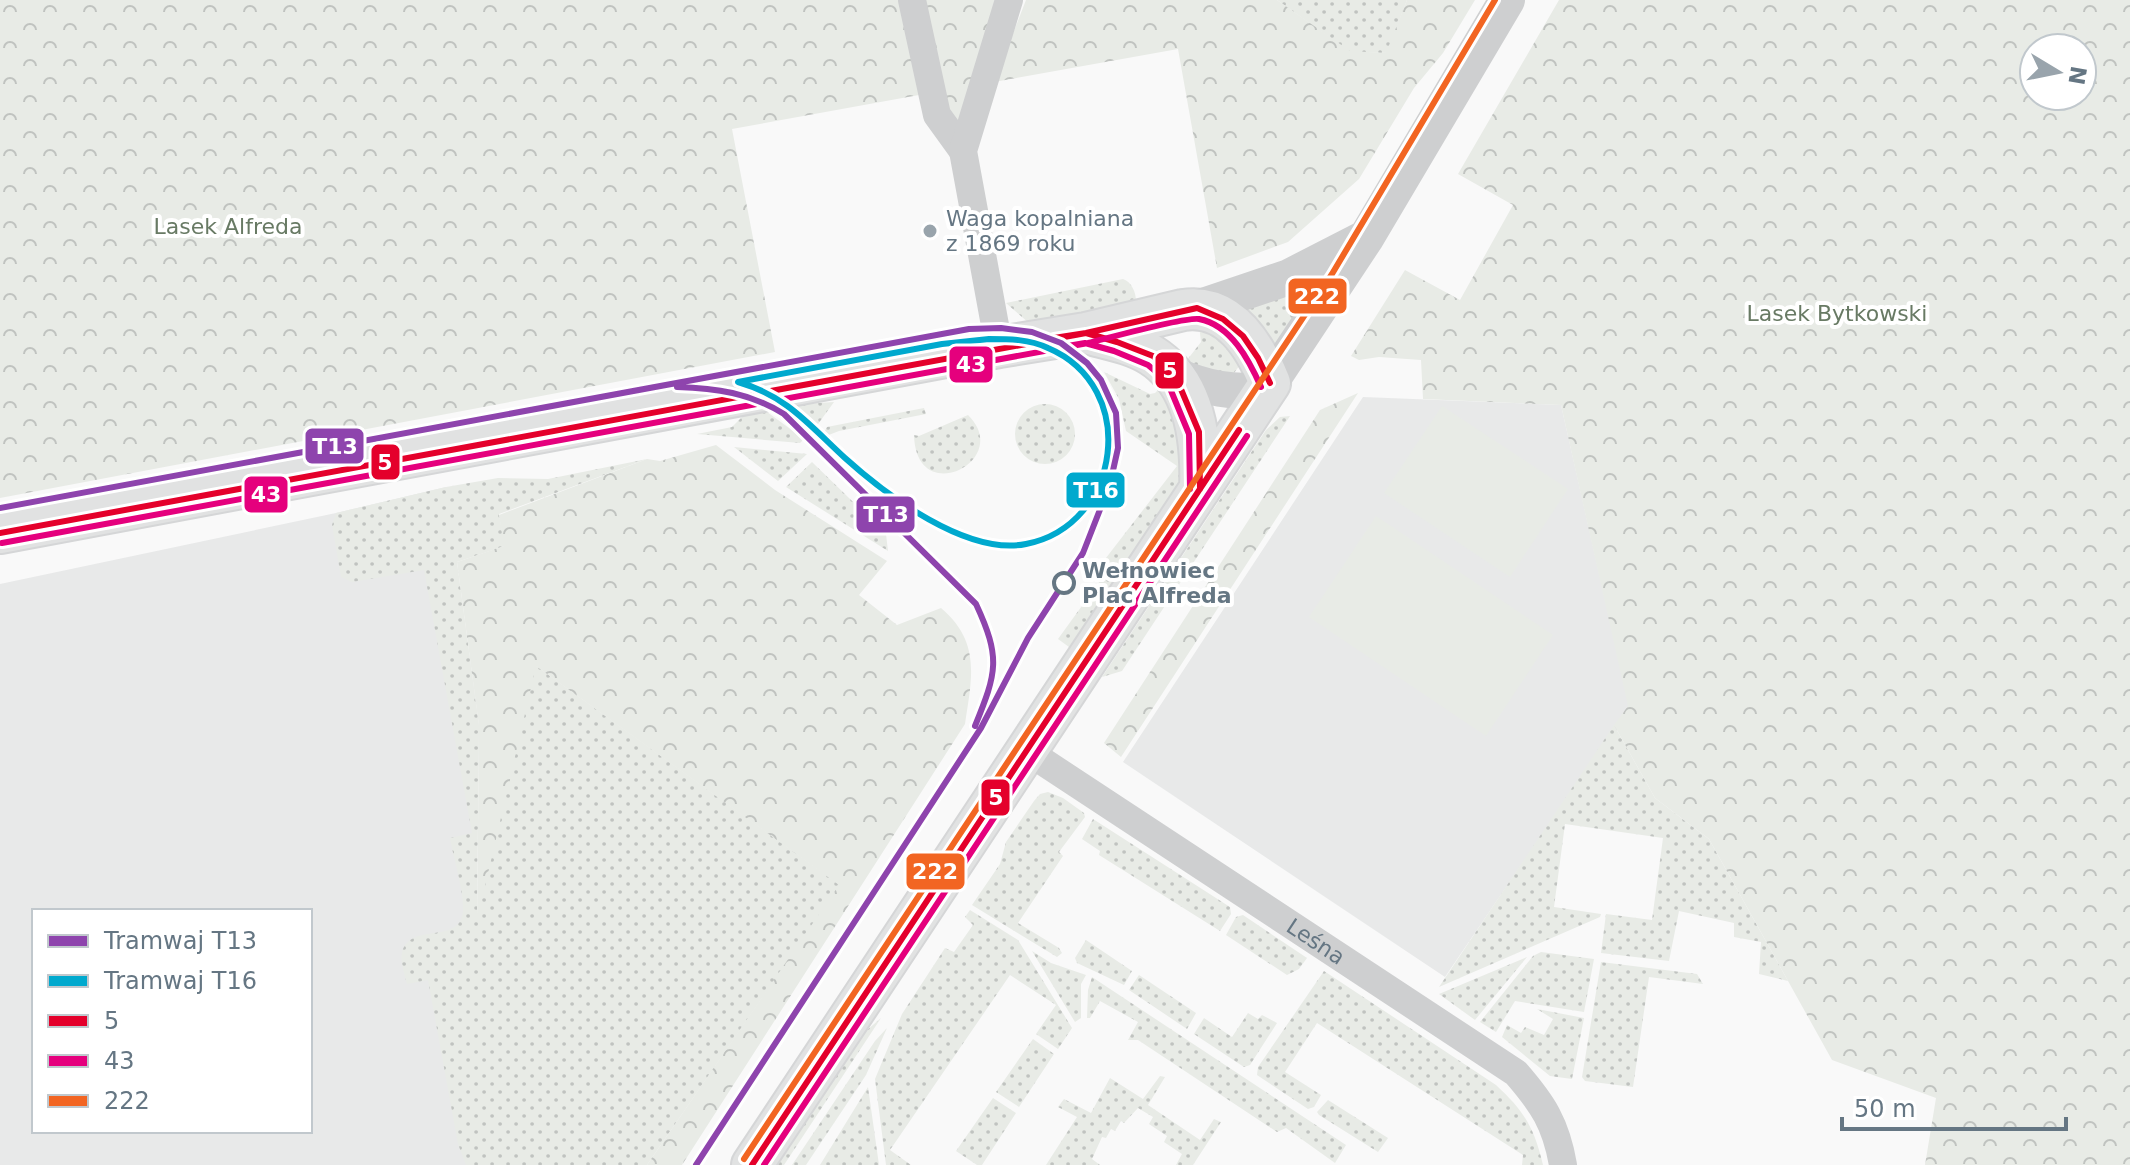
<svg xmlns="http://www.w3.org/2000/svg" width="2130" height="1165" viewBox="0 0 2130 1165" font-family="'DejaVu Sans',sans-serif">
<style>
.built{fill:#e8e9e9;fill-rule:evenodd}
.grass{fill:url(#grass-dots)}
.forest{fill:url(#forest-crowns);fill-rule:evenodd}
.pitch{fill:#e8ebe6}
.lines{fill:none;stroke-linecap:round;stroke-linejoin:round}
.secondary-casing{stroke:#d5d6d7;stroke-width:44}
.minor{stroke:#cecfd0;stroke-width:28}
.tertiary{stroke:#cecfd0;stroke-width:36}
.secondary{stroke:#e1e2e2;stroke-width:40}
.bus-1-casing{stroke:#fff;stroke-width:12}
.bus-2-casing{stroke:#fff;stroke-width:12}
.bus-3-casing{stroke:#fff;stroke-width:12}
.bus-1{stroke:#e4002b;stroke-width:6}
.bus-2{stroke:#e5007d;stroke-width:6}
.bus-3{stroke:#f26522;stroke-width:6}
.tram-1-casing{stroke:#fff;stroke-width:12}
.tram-2-casing{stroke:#fff;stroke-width:12}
.tram-1{stroke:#8e44ad;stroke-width:6}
.tram-2{stroke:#00a9ce;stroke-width:6}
.poi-dot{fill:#99a4ac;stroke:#fff;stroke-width:3}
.stop-dot{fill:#fff;stroke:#657683;stroke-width:4}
.labels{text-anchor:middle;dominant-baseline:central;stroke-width:8;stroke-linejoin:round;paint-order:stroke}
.poi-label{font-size:22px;fill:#657683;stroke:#fff;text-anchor:start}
.park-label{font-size:22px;fill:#687a64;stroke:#fff}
.stop-label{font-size:22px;font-weight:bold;fill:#657683;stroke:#fff;text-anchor:start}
.street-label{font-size:22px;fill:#657683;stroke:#fff}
.line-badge{stroke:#fff;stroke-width:3}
.badge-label{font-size:22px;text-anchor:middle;font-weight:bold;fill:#fff}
</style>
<defs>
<pattern id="grass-dots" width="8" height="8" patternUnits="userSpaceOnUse" patternTransform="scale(2)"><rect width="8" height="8" fill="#e8ebe6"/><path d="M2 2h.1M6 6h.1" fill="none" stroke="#c0c3c0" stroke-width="1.8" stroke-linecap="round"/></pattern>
<pattern id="forest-crowns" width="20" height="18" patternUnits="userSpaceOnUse" patternTransform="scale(2)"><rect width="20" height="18" fill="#e8ebe6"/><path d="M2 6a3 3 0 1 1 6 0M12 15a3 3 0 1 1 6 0" fill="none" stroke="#c0c3c0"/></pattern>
</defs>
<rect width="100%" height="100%" fill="#f9f9f9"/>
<path class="built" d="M1363,397L1561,405L1629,706L1445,977L1123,762Z
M446,487L479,726L472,1165H0V584L336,513ZM34,911H310V1131H34Z"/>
<path class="grass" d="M1277,0H1407L1387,53L1350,52Z
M1123,279C1132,282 1136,293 1136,301L1131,305L1030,324L1006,303Z
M1320,280L1272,352L1239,309Z
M1199,325L1222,334L1240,365L1231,377L1195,367L1187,360L1201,342Z
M1104,372L1150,394L1155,393L1161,387L1176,408L1185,450L1177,491L1069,647L1058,639L1105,574L1099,567L1177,466L1126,431L1119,399Z
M834,402L813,431L786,405Z
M1015 434a30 30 0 1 1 60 0a30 30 0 1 1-60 0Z
M924,408L926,414L839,431L821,438L827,427Z
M763,409L804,439L800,443L697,434L732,427L748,411Z
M968,415C1014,460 916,510 914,435L919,436Z
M1290,416L1122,671L1102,677L1266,430L1280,417Z
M734,447L807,454L778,481Z
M647,459L499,514L505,546L457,562L479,726L477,915L535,665L840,885L647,1165H466L458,1144L428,980L407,984C405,975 400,962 402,953C409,923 453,943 462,917C467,900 453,857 450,838L472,833L424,570L352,582L341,577L332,525L336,513L446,487L498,478L548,479Z
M812,462L886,534L888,551L786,487Z
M1614,725L1655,798L1709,839L1788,981L1759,974L1761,942L1734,937V923L1679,911L1669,961L1601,953L1606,914L1652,920L1663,838L1565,824L1554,907L1601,914L1600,917L1439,987Z
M1048,792L1063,798L1084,813L1085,817L1059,852L1063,856L1018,923L1059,948L1062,953L1057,957L972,905L1000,864L1006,842L1034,801L1040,794Z
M1093,819L1230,907L1231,914L1220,931L1099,855L1100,851L1082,839Z
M970,910L1018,940L1072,1028L1058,1049L1036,1034L1056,1005L1010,975L890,1150L911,1165H886L875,1079L902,1014L945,948L954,952L973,925L965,917Z
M1243,915L1307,958L1299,969L1287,975L1226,935L1236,917Z
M1086,940L1132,971L1124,985L1077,963L1075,958Z
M1032,951L1051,963L1086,975L1081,984V1018L1075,1022Z
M1541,952L1594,959L1584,1012L1515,1001L1496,1032L1480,1022L1533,956Z
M1527,957L1475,1020L1439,994Z
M1601,962L1697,974L1703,984L1649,977L1633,1087L1585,1081L1582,1077Z
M1324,971L1496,1085C1524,1111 1534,1127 1543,1165H1522L1523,1155L1317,1023L1285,1072L1321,1095L1314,1107L1308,1109L1257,1075L1258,1067Z
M1139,975L1196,1013L1187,1029L1129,990Z
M1092,977L1346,1145L1335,1163L1286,1128L1277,1132L1138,1040H1128L1138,1022L1100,1001L1090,1018H1087L1088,990Z
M1537,1009L1584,1018L1572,1079L1550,1076L1502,1037L1507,1025L1521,1033L1525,1027L1544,1035L1553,1019Z
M1248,1013L1258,1019L1262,1015L1277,1023L1250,1065L1244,1067L1194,1034L1204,1018L1232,1037Z
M881,1018L784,1165H774L859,1037Z
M887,1028L866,1075L806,1165H792L875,1041Z
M1033,1039L1054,1054L1019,1107L996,1092Z
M1160,1076L1165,1077L1148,1105L1200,1140L1214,1119L1221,1122L1193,1165H1176L1182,1154L1164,1142L1167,1136L1149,1124L1153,1117L1138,1108L1124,1123L1121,1121L1115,1131L1111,1129L1106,1138L1102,1137L1092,1159L1100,1165H1046L1077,1117L1058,1107L1064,1099L1091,1113L1110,1078L1143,1099Z
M868,1087L879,1165H820Z
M993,1098L1016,1113L982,1165H977L956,1151Z
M1328,1100L1388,1138L1378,1152L1319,1115L1317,1112Z"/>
<path class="forest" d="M0,0H900L919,95L732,129L775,352L0,498Z
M921,0H1010L960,128L943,102Z
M1026,0H1277L1350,51L1386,53L1407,0H1475L1443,53L1414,88L1359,179L1288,242L1217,268L1178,49L994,82Z
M1559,0H2130V1165H1925L1936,1098L1832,1060L1709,839L1655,798L1614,725L1628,706L1561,405L1423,399L1421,360L1379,357L1359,360L1351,356L1405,270L1460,300L1513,205L1458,174ZM2034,48H2082V96H2034Z
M1358,393L1121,757L1104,743L1320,410Z
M716,445L775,490L887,561L859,595L897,625L941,608C981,642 972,677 965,724L682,1165H647L839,885L536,666L477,921L479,726L457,562L504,546L499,515L647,459L660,461Z"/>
<path class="pitch" d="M1442,406L1568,489L1510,577L1384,493Z
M1376,516L1553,635L1486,736L1309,617Z"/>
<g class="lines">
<defs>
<path id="secondary" d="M1086,333C1107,339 1132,343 1151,355C1196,383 1202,441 1200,489
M0,533L999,347L1086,333L1183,310C1230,303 1255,346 1270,383L752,1165"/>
</defs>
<use href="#secondary" class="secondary-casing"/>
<g class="minor">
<path d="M912,0L937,115L963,151"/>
<path d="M999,347L963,151L1009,0"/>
<path id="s1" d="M1027,751L1516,1073C1543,1104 1556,1124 1563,1165"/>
</g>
<path class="tertiary" d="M1197,308L1289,277L1365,238
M1175,375C1206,388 1233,394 1266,389
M1270,383L1366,238L1507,0"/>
<use href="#secondary" class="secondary"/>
<defs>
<path id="bus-1" d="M1054,338L1086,333L1117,342L1153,356L1175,375L1199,432L1200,489
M0,533L1086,333L1197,308L1223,319L1243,336L1258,358L1270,383
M752,1165L1239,430"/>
<path id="bus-2" d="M1056,348L1085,343L1114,351L1148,365L1167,381L1189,434L1190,489
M2,543L1088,343C1109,338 1183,317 1199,319C1231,325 1249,360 1261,387
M764,1165L1247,436"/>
<path id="bus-3" d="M744,1159L1332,274L1495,0"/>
</defs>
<use href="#bus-1" class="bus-1-casing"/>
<use href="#bus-2" class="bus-2-casing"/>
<use href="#bus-3" class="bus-3-casing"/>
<use href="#bus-1" class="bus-1"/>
<use href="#bus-2" class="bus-2"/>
<use href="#bus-3" class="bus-3"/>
<defs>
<path id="tram-1" d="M677,387C716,388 750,393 784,414L976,604C1001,658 997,672 975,726
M0,508L969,329L1001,328L1032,332L1061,343L1087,363L1101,380L1116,413L1118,448L1110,484L1083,553L1028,638L981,728L696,1165"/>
<path id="tram-2" d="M989,339C1009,339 1029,339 1048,348C1140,387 1122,525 1026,544C967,556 886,495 845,458C809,425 787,396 738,382L942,344Z"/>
</defs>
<use href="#tram-1" class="tram-1-casing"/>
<use href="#tram-2" class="tram-2-casing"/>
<use href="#tram-1" class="tram-1"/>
<use href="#tram-2" class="tram-2"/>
</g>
<circle class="poi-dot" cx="930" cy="231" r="8"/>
<circle class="stop-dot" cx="1064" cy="583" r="10"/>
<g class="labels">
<g class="poi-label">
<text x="946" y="218">Waga kopalniana<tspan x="946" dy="25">z 1869 roku</tspan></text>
</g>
<g class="park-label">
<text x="228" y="226">Lasek Alfreda</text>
<text x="1837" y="313">Lasek Bytkowski</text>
</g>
<g class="stop-label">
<text x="1082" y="570">Wełnowiec<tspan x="1082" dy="25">Plac Alfreda</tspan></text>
</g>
<g class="street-label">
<text stroke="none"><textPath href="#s1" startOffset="346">Leśna</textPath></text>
</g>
</g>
<g class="line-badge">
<rect x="1287" y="277" width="61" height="38" rx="8" fill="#f26522"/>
<rect x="948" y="345" width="46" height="39" rx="8" fill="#e5007d"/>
<rect x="1154" y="351" width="31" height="39" rx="8" fill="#e4002b"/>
<rect x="304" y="427" width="61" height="38" rx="8" fill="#8e44ad"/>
<rect x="370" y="443" width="31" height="38" rx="8" fill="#e4002b"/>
<rect x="1065" y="471" width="61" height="38" rx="8" fill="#00a9ce"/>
<rect x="243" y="475" width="46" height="39" rx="8" fill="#e5007d"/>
<rect x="855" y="495" width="61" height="39" rx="8" fill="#8e44ad"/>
<rect x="980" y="778" width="31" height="39" rx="8" fill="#e4002b"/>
<rect x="905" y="852" width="61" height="39" rx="8" fill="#f26522"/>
</g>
<g class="badge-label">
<text x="1317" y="304">222</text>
<text x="971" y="372">43</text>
<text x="1170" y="378">5</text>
<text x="335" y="454">T13</text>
<text x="385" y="470">5</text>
<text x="1096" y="498">T16</text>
<text x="266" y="502">43</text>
<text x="886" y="522">T13</text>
<text x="996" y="805">5</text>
<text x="935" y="879">222</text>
</g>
<rect x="32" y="909" width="280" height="224" fill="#ffffff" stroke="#c1c8cd" stroke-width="2"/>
<rect x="48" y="935" width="40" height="12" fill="#8e44ad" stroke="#c1c8cd" stroke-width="2"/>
<text x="104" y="949" font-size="24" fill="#657683">Tramwaj T13</text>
<rect x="48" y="975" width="40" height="12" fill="#00a9ce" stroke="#c1c8cd" stroke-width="2"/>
<text x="104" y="989" font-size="24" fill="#657683">Tramwaj T16</text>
<rect x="48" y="1015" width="40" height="12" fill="#e4002b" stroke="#c1c8cd" stroke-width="2"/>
<text x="104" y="1029" font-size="24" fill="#657683">5</text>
<rect x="48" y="1055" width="40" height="12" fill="#e5007d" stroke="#c1c8cd" stroke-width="2"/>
<text x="104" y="1069" font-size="24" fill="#657683">43</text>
<rect x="48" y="1095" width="40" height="12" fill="#f26522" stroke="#c1c8cd" stroke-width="2"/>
<text x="104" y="1109" font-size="24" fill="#657683">222</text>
<g transform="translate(2058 72) rotate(100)"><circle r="38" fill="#ffffff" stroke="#c1c8cd" stroke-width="2"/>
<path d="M0-6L14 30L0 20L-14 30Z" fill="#99a4ac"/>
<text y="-12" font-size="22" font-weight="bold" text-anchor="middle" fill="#657683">N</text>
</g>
<path d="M1842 1117v12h224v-12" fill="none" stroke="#657683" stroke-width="4"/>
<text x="1854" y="1117" font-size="24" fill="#657683" stroke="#ffffff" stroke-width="6" paint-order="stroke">50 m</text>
</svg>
